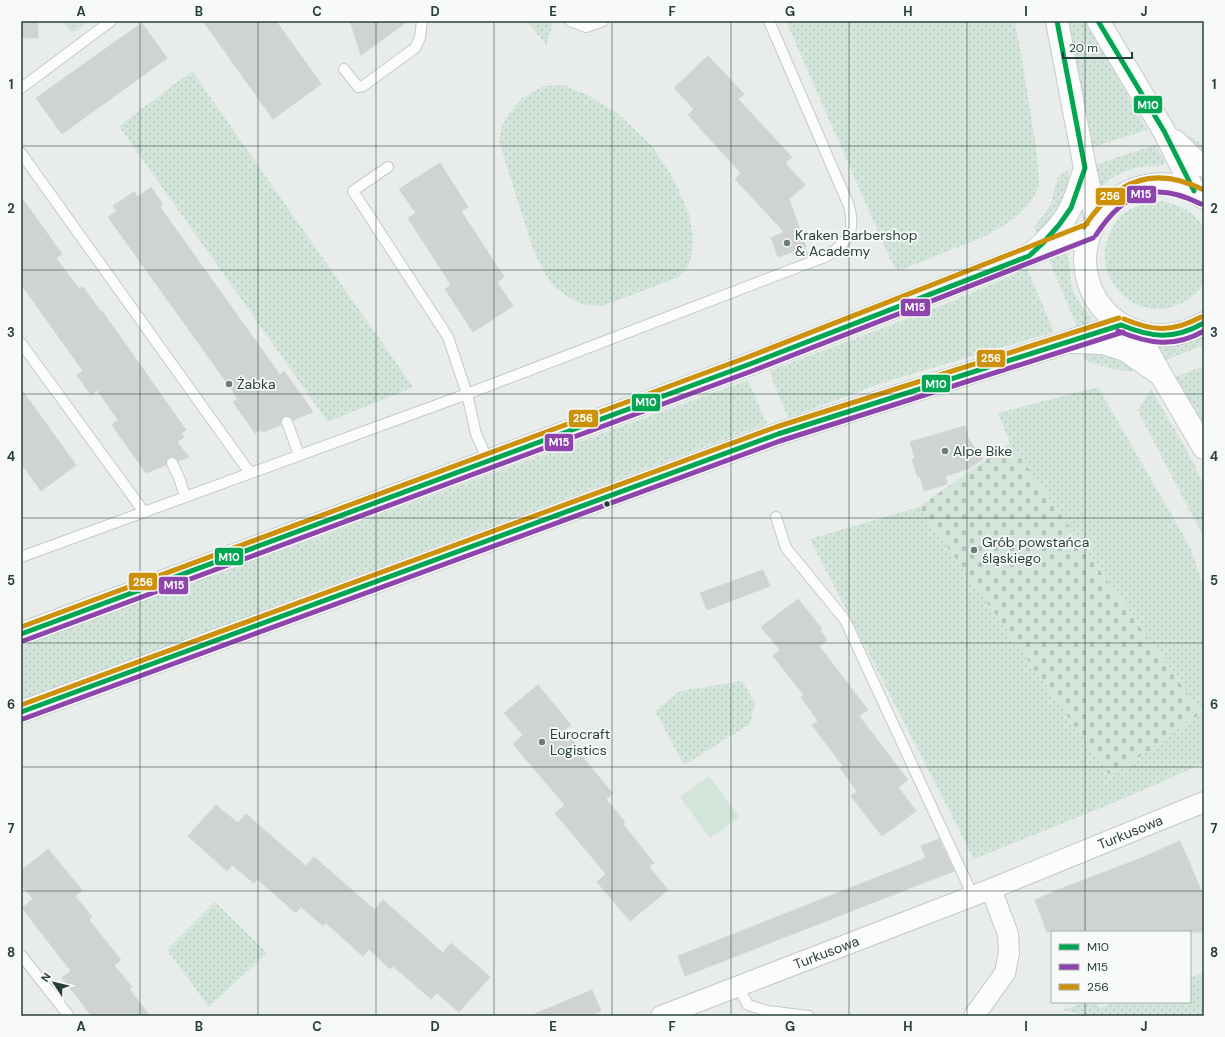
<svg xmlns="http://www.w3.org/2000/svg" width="1225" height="1037" viewBox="0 0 1225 1037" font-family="'DM Sans',sans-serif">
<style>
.green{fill:url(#green-dots)}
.cemetery{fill:url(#cemetery-stones)}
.pitch{fill:#d3e4da}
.building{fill:#cfd4d2;stroke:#d1d5d4}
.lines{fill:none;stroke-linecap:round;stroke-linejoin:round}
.service-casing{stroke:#c5cac8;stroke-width:12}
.minor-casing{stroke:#c5cac8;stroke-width:22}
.tertiary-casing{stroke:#c5cac8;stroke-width:24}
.secondary-casing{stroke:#c5cbc9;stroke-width:24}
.service{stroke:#fcfcfc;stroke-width:10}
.minor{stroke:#fcfcfc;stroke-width:20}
.tertiary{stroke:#fcfcfc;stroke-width:22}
.secondary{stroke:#fcfcfc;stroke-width:22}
.bus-1-casing{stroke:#f7faf9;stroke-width:8}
.bus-2-casing{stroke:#f7faf9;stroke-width:8}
.bus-3-casing{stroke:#f7faf9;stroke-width:8}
.bus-1{stroke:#00a651;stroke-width:5}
.bus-2{stroke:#8e44ad;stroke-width:5}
.bus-3{stroke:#cd910c;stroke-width:5}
.grid{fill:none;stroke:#273f3b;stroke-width:1;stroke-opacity:0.55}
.poi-dot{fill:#6b7c79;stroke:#f7faf9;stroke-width:1.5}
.bus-dot{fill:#273f3b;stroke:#f7faf9;stroke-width:1.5}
.labels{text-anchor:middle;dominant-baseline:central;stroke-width:3.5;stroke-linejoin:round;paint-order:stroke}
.poi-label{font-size:14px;fill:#273f3b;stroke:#f7faf9;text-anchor:start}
.street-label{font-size:14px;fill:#273f3b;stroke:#f7faf9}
.line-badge{stroke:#f7faf9;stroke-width:1.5}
.badge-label{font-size:11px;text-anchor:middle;font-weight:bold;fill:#fff}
.neatline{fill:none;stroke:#273f3b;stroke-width:1.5}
.grid-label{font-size:13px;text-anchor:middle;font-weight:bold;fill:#273f3b}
</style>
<defs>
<pattern id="green-dots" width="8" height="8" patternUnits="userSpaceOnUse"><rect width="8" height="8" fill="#d3e4da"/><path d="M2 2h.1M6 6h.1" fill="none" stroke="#b5c5bc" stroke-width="1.8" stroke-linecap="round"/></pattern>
<pattern id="cemetery-stones" width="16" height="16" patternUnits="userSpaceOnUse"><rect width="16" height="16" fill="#d3e4da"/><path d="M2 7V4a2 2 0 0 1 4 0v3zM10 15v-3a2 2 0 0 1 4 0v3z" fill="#b5c5bc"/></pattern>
</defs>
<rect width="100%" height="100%" fill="#e8edeb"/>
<path class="green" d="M62,21H88L73,33Z
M527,21H554L546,44Z
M786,21H1015L1021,54L1037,153L1039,186L1032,200L1017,217L986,236L898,271L891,261Z
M1065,21H1086L1147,130L1087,149Z
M192,71L413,387L328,422L119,126Z
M564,85L587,95L617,113L652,146L673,178L689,214L693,236L692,254L688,267L677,278L602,306L584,305L570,298L557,289L547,277L533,250L499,141L502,125L510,112L522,98L544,86Z
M1190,136L1204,146V157L1180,137Z
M1155,145L1165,161L1164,164C1159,167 1152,165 1146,166C1128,168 1113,176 1100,188L1091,166Z
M1069,170L1068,196L1057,217L1037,236L1034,227C1039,220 1045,214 1049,207C1056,194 1052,175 1069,170Z
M1163,201C1177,205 1189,209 1199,221C1201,223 1204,225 1204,228C1205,237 1204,247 1204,255C1204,263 1206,276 1204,283C1202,290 1193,296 1187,300C1157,320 1121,305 1108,273C1099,251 1110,220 1131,209C1141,203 1151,202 1163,201Z
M1063,250C1073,258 1068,274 1072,286C1075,298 1083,309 1092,318C1088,324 1084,326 1077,327L1048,257Z
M1027,269L1054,332L885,382L788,418L769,371L943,305Z
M1204,331V345L1166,360L1159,348L1161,344Z
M1094,352H1107L1140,370C1126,375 1101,365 1086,361L1084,355Z
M1204,366V428L1175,377Z
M748,380L767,424L21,700V646Z
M1098,387L1190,547L1204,588V763L1125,798L974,859L810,539L919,507L1111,777L1201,712L1010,443L998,413Z
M1151,389L1186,449L1204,484V538L1138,411Z
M742,681L755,703L750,724L684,765L655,711L680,691Z
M215,902L267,953L209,1007L167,950Z
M1204,972V1016H1089L1063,1010L1086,1002H1097L1100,1008L1115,1002H1190V978Z"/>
<path class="cemetery" d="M1010,443L1201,713L1111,777L919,507Z"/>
<path class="pitch" d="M709,776L739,817L710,838L680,797Z"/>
<path class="building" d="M27,21H38V38H21V25Z
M203,21H276L321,84L273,119Z
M350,21H408L361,55Z
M142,23L167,58L62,134L36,98Z
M708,56L744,94L738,99L792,157L785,163L805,185L789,199L806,247H805L808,256L800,249L778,257L771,238L784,232L735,179L741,173L688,115L694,109L674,88Z
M440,163L468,207L461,211L504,277L497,282L513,306L473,332L445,289L451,285L408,218L416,213L399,189Z
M151,187L163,205L160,207L280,375L284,371L313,412L293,420L288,416H284L281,420V425L263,432L262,430L255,433L233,402L238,399L232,390L108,217L117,211L113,206L134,192L138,197Z
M21,197L62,254L56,258L79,289L83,287L101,312L102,311L186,430L181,433L184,437L177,442L189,457L178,461L175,457H170L166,460V465L146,473L112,425L118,420L97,390L91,395L77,375L83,371L21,284Z
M21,389L76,465L41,491L21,463Z
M965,426L968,438L983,459L968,469L945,476L947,484L924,491L920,476L918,477L912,460L915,459L910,442Z
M763,570L770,586L707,610L700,593Z
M798,599L822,629L820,630L827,640L819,646L868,710L859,716L908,780L898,787L916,811L882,836L851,796L857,791L840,768L843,766L812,725L818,721L801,697L804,695L773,656L780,650L761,627Z
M538,685L571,725L564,730L583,752L580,754L613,794L606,799L625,822L623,824L654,863L649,867L668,890L630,921L597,882L606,874L555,813L565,805L513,744L523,735L504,713Z
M216,805L238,823L246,814L306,866L314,857L375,910L383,900L443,953L451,943L490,977L459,1012L437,993L431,999L393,966L390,969L369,949L363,956L326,923L323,926L301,907L296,913L257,879L254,883L232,865L227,871L188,836Z
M939,839L954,871L685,976L678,956L926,858L921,846Z
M1180,841L1204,897V932H1047L1035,900L1055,891L1139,859Z
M48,849L82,890L75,896L92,917L89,920L121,960L114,965L132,987L129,989L150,1016H92L62,978L71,971L22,908L33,899L21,884V871Z
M592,990L601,1011L587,1016H530Z"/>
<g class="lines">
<defs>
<path id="service" d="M570,21L586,27L603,21
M344,69L358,87L363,86L415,48L420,38L422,21
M21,88L111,21
M21,153L250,473
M21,343L144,512
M287,422L299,455
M488,461L476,434L467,394L827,256C848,242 856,232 849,206L769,21
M172,463L180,480L185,497
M776,517L786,548L845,620L973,896
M21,557L467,394L448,337L353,191L388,167
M21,955L69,1016
M738,987L748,1005L767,1011L809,1016"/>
<g id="minor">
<path id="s1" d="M661,1016L991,889L1204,802"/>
<path d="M974,1016L1005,973L1009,953L1008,934L991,889"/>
</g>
<path id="tertiary" d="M1057,21L1085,168L1096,219
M1098,21L1164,131L1194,191
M1175,141L1198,163L1204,166
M1030,255C1045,242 1063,225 1071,207C1077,194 1081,181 1085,168
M1138,333L1161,375L1204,448
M1071,342L1103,343L1125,350L1158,373"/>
<path id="secondary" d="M1204,198C1184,184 1161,181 1138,188C1124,192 1113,201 1103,211C1091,225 1085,243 1085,261C1087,323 1153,354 1204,323
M21,634L750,364L1090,231
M21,712L778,434L1121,325"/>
</defs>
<use href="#service" class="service-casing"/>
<use href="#minor" class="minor-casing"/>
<use href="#tertiary" class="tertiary-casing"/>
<use href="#secondary" class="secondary-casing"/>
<use href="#service" class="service"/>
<use href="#minor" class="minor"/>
<use href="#tertiary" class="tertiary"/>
<use href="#secondary" class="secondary"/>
<defs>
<path id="bus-1" d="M1098,21L1164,131L1194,191
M1121,325C1153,338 1173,340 1204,323
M21,634L750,364L1029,256L1043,243L1059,225L1071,208L1085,168L1057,21
M21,712L778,434L1121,325"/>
<path id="bus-2" d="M1096,235C1124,192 1154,180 1201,204
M1118,331C1149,344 1174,348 1204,331
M23,641L752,371L1093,238
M23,719L780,441L1123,332"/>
<path id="bus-3" d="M1084,227C1114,181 1153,164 1204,190
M1124,319C1153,331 1171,333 1201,317
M21,627L748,357L1087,224
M21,705L776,427L1119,318"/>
</defs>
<use href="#bus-1" class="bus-1-casing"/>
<use href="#bus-2" class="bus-2-casing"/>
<use href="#bus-3" class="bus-3-casing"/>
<use href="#bus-1" class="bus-1"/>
<use href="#bus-2" class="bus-2"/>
<use href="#bus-3" class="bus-3"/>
</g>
<path class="grid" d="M140,21V1016M258,21V1016M376,21V1016M494,21V1016M612,21V1016M731,21V1016M849,21V1016M967,21V1016M1085,21V932M21,146H1204M21,270H1204M21,394H1204M21,518H1204M21,643H1204M21,767H1204M21,891H1204M1085,1002V1016"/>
<g class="poi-dot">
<circle cx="787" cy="243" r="4"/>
<circle cx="229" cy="384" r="4"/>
<circle cx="945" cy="451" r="4"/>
<circle cx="974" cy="550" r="4"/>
<circle cx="542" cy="742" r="4"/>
</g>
<circle class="bus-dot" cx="607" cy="504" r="3.5"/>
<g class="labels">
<g class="poi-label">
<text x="795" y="235">Kraken Barbershop<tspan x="795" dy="16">&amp; Academy</tspan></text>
<text x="237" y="384">Żabka</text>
<text x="953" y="451">Alpe Bike</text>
<text x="982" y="542">Grób powstańca<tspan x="982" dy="16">śląskiego</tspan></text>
<text x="550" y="734">Eurocraft<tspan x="550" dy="16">Logistics</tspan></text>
</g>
<g class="street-label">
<text stroke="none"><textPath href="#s1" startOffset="504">Turkusowa</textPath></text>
<text stroke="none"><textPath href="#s1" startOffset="177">Turkusowa</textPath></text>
</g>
</g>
<g class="line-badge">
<rect x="1133" y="95" width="30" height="19" rx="4" fill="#00a651"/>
<rect x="1126" y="185" width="31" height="19" rx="4" fill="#8e44ad"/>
<rect x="1095" y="187" width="31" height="19" rx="4" fill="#cd910c"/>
<rect x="900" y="298" width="31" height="19" rx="4" fill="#8e44ad"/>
<rect x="976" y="349" width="30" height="19" rx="4" fill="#cd910c"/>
<rect x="921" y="374" width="30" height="19" rx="4" fill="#00a651"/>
<rect x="631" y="393" width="30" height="19" rx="4" fill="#00a651"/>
<rect x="568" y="409" width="31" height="19" rx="4" fill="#cd910c"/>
<rect x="544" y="433" width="30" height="19" rx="4" fill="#8e44ad"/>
<rect x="214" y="547" width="30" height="19" rx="4" fill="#00a651"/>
<rect x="128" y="572" width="30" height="19" rx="4" fill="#cd910c"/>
<rect x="158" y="576" width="31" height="19" rx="4" fill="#8e44ad"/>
</g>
<g class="badge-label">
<text x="1148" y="109">M10</text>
<text x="1141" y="198">M15</text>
<text x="1110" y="200">256</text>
<text x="915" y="311">M15</text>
<text x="991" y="362">256</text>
<text x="936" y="388">M10</text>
<text x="646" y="406">M10</text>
<text x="583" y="422">256</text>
<text x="559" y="446">M15</text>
<text x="229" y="561">M10</text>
<text x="143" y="586">256</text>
<text x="174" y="589">M15</text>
</g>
<rect width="1225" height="1037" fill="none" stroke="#f7faf9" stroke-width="44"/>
<rect x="1051" y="931" width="140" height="72" fill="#f7faf9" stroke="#a4afad"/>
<rect x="1059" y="944" width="20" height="6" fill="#00a651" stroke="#a4afad"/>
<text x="1087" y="951" font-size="12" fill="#273f3b">M10</text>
<rect x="1059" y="964" width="20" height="6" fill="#8e44ad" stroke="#a4afad"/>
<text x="1087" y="971" font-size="12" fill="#273f3b">M15</text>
<rect x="1059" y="984" width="20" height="6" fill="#cd910c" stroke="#a4afad"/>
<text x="1087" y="991" font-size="12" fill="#273f3b">256</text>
<g transform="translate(54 983) rotate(305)" stroke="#f7faf9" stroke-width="3" paint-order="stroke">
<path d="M0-3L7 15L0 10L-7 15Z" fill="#273f3b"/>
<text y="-6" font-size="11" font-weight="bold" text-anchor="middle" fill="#273f3b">N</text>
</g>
<path d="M1063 52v6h69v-6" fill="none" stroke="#273f3b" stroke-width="2"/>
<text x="1069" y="52" font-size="12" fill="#273f3b" stroke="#f7faf9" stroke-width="3" paint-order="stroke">20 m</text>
<rect x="22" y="22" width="1181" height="993" class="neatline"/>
<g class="grid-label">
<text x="81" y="16">A</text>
<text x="199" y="16">B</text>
<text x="317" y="16">C</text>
<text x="435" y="16">D</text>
<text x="553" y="16">E</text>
<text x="672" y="16">F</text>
<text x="790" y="16">G</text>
<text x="908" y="16">H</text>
<text x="1026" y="16">I</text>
<text x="1144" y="16">J</text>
<text x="11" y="89">1</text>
<text x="1214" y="89">1</text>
<text x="11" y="213">2</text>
<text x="1214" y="213">2</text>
<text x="11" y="337">3</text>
<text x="1214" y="337">3</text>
<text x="11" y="461">4</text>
<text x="1214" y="461">4</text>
<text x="11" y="585">5</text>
<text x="1214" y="585">5</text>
<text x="11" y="709">6</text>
<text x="1214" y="709">6</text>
<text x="11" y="833">7</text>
<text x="1214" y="833">7</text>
<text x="11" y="957">8</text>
<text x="1214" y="957">8</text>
<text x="81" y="1031">A</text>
<text x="199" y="1031">B</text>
<text x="317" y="1031">C</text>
<text x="435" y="1031">D</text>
<text x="553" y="1031">E</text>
<text x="672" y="1031">F</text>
<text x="790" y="1031">G</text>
<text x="908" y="1031">H</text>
<text x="1026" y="1031">I</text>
<text x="1144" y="1031">J</text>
</g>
</svg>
